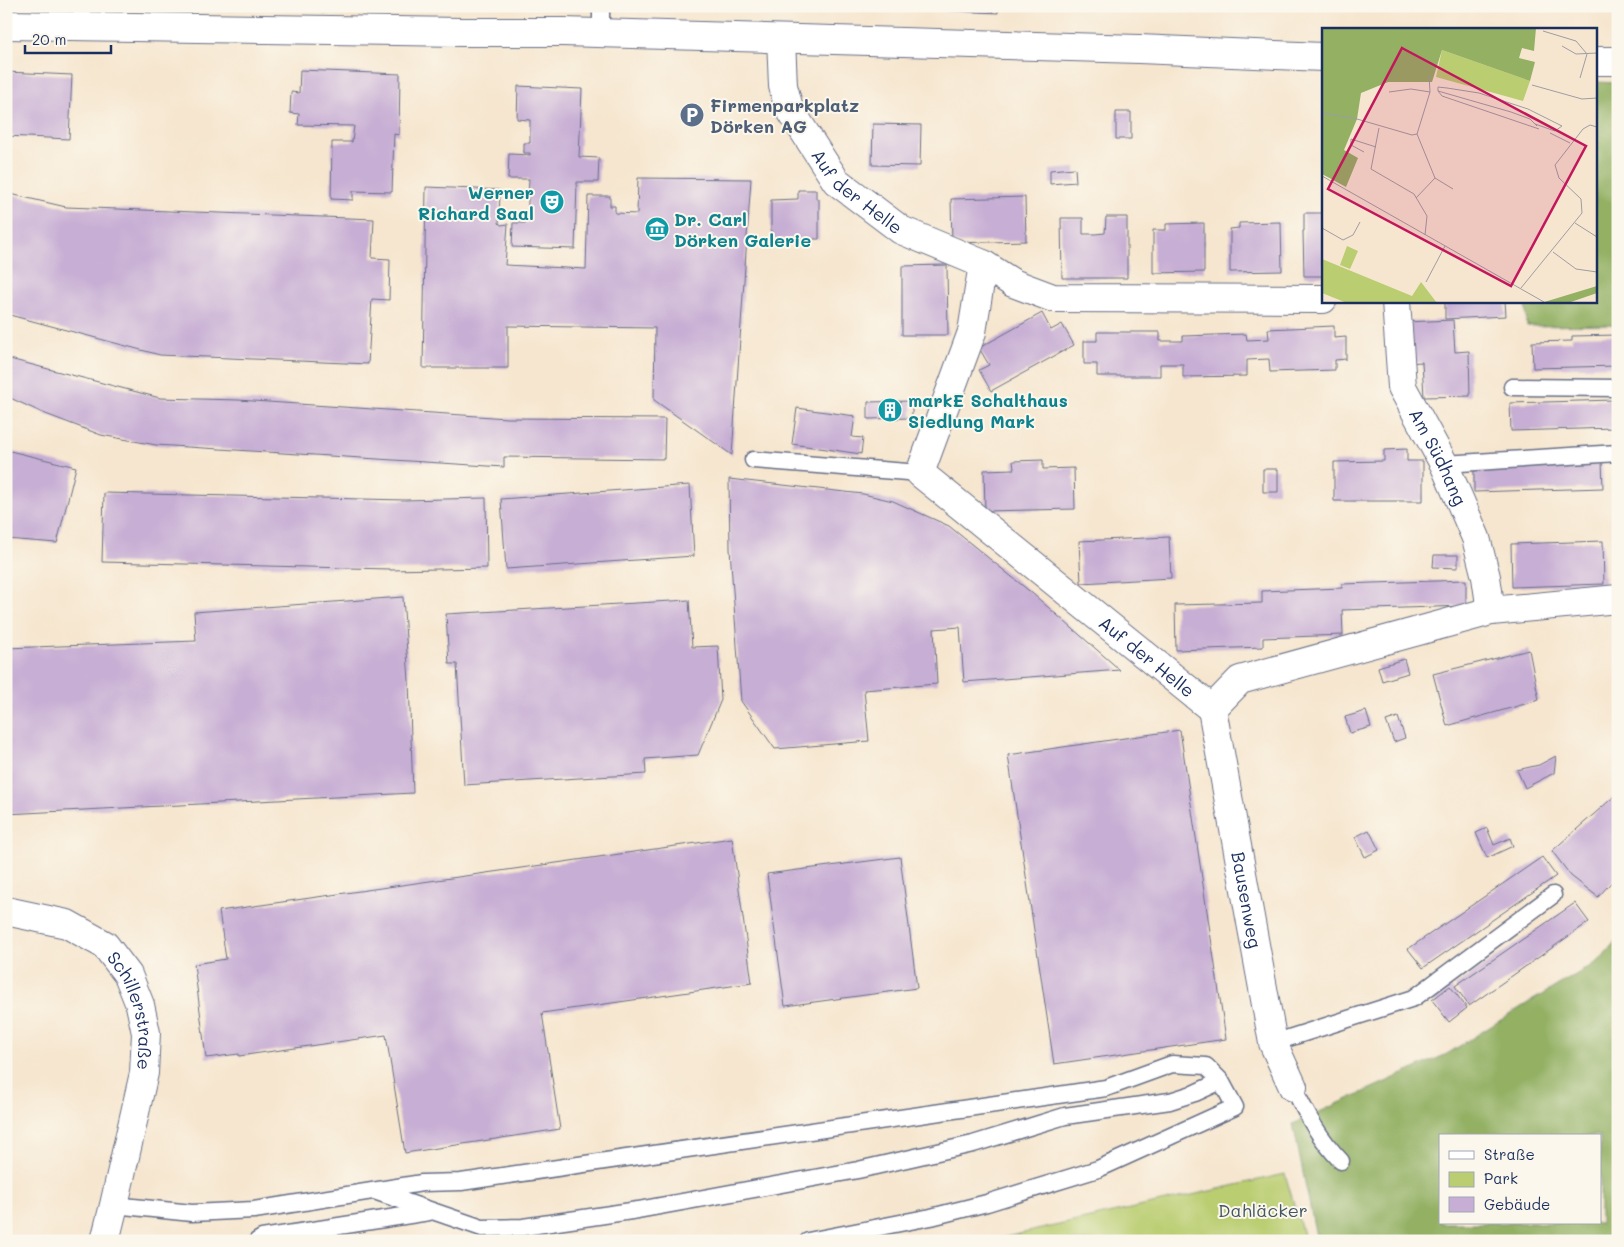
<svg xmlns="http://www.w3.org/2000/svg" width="1624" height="1247" viewBox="0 0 1624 1247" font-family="Mali,sans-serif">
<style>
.green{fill:#bacd71;stroke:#6a7e68}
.forest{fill:#93b063;stroke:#577060;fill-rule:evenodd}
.building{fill:#c7aed4}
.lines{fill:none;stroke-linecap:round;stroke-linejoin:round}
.lane-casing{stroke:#686f86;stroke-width:19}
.street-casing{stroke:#686f86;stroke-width:30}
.secondary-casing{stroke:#686f86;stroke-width:30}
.lane{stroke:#fff;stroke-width:16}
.street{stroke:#fff;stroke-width:28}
.secondary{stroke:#fff;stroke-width:28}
.labels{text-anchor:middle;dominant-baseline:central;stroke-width:4;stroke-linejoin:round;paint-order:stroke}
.service-label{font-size:18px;font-weight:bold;fill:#4e5e75;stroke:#fbf7ec;text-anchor:start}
.street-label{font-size:18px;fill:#1b2f5e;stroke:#fbf7ec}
.culture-label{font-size:18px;font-weight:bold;fill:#0d838f;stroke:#fbf7ec;text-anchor:start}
.park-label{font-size:18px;fill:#435663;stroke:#fbf7ec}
.inset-road{fill:none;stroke:#9e9da2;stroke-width:1}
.view{fill:#c2185b;fill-opacity:0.15;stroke:#c2185b;stroke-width:2.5}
.inset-edge{fill:none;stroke:#1b2f5e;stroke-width:2.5}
</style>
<rect width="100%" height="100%" fill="#fbf7ec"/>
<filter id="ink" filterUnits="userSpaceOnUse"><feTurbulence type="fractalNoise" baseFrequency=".02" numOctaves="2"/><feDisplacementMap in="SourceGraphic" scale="10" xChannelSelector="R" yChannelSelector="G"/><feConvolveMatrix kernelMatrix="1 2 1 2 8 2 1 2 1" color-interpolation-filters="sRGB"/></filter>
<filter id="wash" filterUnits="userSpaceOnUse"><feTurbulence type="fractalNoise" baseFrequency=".0096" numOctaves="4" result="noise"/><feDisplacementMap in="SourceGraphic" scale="20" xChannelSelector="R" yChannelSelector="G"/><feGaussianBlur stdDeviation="1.12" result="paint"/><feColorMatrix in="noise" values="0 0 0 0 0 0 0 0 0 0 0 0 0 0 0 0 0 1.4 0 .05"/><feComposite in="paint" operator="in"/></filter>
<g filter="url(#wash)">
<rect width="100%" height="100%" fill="#f6e6cf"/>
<path class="green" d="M1285,1174L1305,1241H988Z"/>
<path class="forest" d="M1595,82L1618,83V325L1527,326L1525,301H1595Z
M1618,938V1241H1317L1293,1124L1447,1054L1523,1006L1599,961ZM1440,1136H1600V1223H1440Z"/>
<g id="blocks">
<path class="building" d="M891,6H998V13L890,8Z
M300,70L400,74L399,135L394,134L392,192L353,191V200L331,199L332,142H352L354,126L298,125L299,114L290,113L291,92L299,93Z
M6,72L72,75L69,139L6,136Z
M518,86L582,89L579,157L599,158L598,182H577L575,249L512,247L513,223H527L529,179H508L509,154L530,155V153H524V143H530V120L517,119Z
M1116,112H1131V139H1116Z
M873,124L921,125L920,166L872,165Z
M1075,168L1076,182L1050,184V170Z
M638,178L751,179L732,455L654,400L655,328L508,326V368H423L426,187L500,190L499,223L501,225L508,224L505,265L586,269L588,196H610V206H615V213L637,214Z
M798,190H816V199H819V239H771V200L798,199Z
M6,193L66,207L374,219L372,258L390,259L389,300L372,299L368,364L160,355L6,314Z
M1025,197L1026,241L952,243L951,199Z
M1304,213H1323V276H1304L1303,231H1304Z
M1106,217H1127V278H1062L1061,218H1083V234H1095L1105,233Z
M1281,222L1282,271L1230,272V229L1239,228V223Z
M1204,223V272L1153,273V230H1166V224Z
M947,265L948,335H902V266Z
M1445,301H1505L1506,316L1445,319Z
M1042,313L1051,330L1062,324L1074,345L991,391L979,370L989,365L979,348Z
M1453,320L1455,352L1469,351L1470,396L1424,397L1422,362L1406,363L1405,322Z
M1334,326V338L1346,337V359L1335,360V370L1270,372L1269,359L1247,360V376L1183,377V364H1160V376H1097V364H1084V341H1097V332H1160V341H1183V336L1246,334L1247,340L1269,339L1268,329Z
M1618,335V366L1533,368L1532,342L1572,341V336Z
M6,358L160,398L238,400L507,418L665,419L664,459L504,457V467L156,445L101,435L43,413L6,396Z
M1614,400V428L1511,431L1510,403Z
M912,401V418L868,419V402Z
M797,408L855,416L852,437L863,438L861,454L792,444Z
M1407,449V461H1423V501H1334V462L1384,461V450Z
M6,450L76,467L57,543L6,539Z
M1043,460V469L1074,468L1075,509L985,511L984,470L1014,469L1013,461Z
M1602,461L1603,488L1474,492V465Z
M1263,469H1278V492H1263Z
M729,479L863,494L893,501L949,526L1033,594L1120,670L964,682L960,627L934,629L937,684L864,690L869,741L775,749L741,701L730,549Z
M690,485L694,556L506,569L501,499Z
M104,493L405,500L486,498L487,568L390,570V569L102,562Z
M1169,537L1171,578L1081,583L1079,541Z
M1603,541L1604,584L1512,587L1511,544Z
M1434,555H1458V568L1433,567Z
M1466,580V606L1342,610L1343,635L1263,638V647L1176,650L1175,605L1262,603V591L1342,588V584Z
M403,597L409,681L413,793L6,814V648L196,641L194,612Z
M689,600L692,647L718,646L721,700L698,755L645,759L646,774L464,785L457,664H449L446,614Z
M1529,650L1539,700L1447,726L1433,674Z
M1404,659L1408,673L1382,681L1378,667Z
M1366,711L1371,727L1350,733L1345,717Z
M1398,717L1405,738L1394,742L1386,721Z
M1180,730L1226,1039L1054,1064L1008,755Z
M1556,756L1554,773L1525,788L1517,770L1539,765Z
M1618,793V875L1598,897L1571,876L1552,851Z
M1487,828L1494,845L1510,838L1513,846L1487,858L1476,833Z
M1369,830L1379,850L1365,857L1355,837Z
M732,838L752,983L542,1013L560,1129L405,1153L386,1035L239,1056V1054L206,1058L194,964L226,959L219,911Z
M900,857L917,988L785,1006L767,874Z
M1542,857L1556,876L1423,968L1408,949Z
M1575,903L1589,922L1469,1006L1455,986Z
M1450,986L1467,1008L1449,1022L1432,1000Z"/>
</g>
</g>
<g filter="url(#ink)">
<use href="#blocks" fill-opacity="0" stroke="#686f86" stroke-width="1"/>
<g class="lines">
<defs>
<path id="lane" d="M601,34V6
M1512,387L1618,388
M753,460L920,473
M1444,464L1618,453
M1273,1043L1414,998L1553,895
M1293,1087C1307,1115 1319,1138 1341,1161
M377,1192L482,1228L523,1227L638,1210L858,1170L973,1144L1065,1116L1170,1101L1195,1093L1221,1081
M114,1205L192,1213L254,1210L422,1183L461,1182L1106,1088L1172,1064L1206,1066L1221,1081L1235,1107L1098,1169L987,1203L931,1217L808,1241
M257,1241L262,1238L429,1212"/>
<g id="street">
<path id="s1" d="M781,39L783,86L789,108L836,181L901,230L983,264L1013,283L1053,298L1323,299"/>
<path id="s2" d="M983,264L972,332L920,473L1212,709"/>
<path id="s3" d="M1396,301L1402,387L1444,464L1476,538L1486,577L1491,611"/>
<path d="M1212,709L1240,680L1491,611L1618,599"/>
<path id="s4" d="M1212,709L1273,1043L1293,1087"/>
<path id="s5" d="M6,911L67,924L105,945L128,975L140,1005L146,1033L144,1073L114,1205L105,1241"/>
</g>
<path id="secondary" d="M6,25L462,32H563L1139,49L1323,57
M1595,61H1618"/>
</defs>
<use href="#lane" class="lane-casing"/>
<use href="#street" class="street-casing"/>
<use href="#secondary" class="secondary-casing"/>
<use href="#lane" class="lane"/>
<use href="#street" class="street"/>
<use href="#secondary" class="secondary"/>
</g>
</g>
<defs>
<symbol id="parking-disc" viewBox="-11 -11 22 22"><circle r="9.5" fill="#5c6f8a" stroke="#fbf7ec"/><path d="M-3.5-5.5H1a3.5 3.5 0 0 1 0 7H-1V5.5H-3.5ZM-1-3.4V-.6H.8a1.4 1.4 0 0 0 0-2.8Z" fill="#fff"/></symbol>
<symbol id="theatre-disc" viewBox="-11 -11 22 22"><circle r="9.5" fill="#0f9aa8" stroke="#fbf7ec"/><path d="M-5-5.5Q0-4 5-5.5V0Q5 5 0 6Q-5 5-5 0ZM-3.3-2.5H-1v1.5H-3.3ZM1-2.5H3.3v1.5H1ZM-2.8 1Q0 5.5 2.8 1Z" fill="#fff"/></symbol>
<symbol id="museum-disc" viewBox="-11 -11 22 22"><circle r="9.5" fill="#0f9aa8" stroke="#fbf7ec"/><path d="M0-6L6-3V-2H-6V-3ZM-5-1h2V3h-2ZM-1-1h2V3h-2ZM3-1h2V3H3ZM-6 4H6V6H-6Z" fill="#fff"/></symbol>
<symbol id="building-disc" viewBox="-11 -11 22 22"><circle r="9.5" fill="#0f9aa8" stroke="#fbf7ec"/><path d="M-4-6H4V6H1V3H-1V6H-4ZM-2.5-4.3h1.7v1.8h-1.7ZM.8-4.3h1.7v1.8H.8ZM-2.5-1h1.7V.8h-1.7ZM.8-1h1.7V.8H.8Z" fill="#fff"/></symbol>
</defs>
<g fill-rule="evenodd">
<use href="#parking-disc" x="678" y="101" width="28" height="28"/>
<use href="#theatre-disc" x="538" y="188" width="28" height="28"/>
<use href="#museum-disc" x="643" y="215" width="28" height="28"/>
<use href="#building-disc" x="876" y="396" width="28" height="28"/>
</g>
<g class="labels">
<g class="service-label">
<text x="710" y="105">Firmenparkplatz<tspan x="710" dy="21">Dörken AG</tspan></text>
</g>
<g class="street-label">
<text stroke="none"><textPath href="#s1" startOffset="179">Auf der Helle</textPath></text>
<text stroke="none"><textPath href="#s3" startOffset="165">Am Südhang</textPath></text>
<text stroke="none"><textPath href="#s2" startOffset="511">Auf der Helle</textPath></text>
<text stroke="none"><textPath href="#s4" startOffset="194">Bausenweg</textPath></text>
<text stroke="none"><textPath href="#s5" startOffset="179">Schillerstraße</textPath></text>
</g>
<g class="culture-label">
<text x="534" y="192" text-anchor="end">Werner<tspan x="534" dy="21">Richard Saal</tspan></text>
<text x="674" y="219">Dr. Carl<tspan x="674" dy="21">Dörken Galerie</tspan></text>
<text x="908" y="400">markE Schalthaus<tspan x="908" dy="21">Siedlung Mark</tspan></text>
</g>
<g class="park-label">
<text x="1263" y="1210">Dahläcker</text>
</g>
</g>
<g transform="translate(1322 28)">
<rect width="275" height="275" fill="#f6e6cf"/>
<path d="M120,22L208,53L201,73L114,49ZM25,218L36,223L28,241L18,237ZM0,231L90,268L99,254L115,275H25L0,265Z" fill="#bacd71"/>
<path d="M0,0H214L212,23L200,20L197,30L213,34L208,53L120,22L110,54H66L39,65L35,91L22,122L36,130L24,159L0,146ZM275,258V265L246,275H219Z" fill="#93b063"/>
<path class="inset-road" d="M221,3L254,13L265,26L258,50M240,18L254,26L275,25M210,57L260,71L275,70M116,63V59L125,60L157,65L206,81L240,98L233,103L213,96M116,63L120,68L217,101M116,63L189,84L208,91L215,98M67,64L89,61L108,64M0,85L35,91L90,107L95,106M57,100L49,141L92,166L105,188L103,207M228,105L248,115M95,106L108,64L107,47M42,124L29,117V111L54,119M0,148L222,274M113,150L131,161M94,170L113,150L95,106M253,195L275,209M0,200L21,212L31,207L38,194M231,224L254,241L275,244M104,254L123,218M199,260L260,185L259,171L237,150L233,137L261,101L268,97L275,99"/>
<path class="view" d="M80,20L264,118L189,258L6,161Z"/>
<rect width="275" height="275" class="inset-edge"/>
</g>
<rect width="1624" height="1247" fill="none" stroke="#fbf7ec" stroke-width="25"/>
<rect x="1439" y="1134" width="162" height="90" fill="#fbf7ec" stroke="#a1a7b3"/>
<rect x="1449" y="1151" width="25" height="8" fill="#ffffff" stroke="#a1a7b3"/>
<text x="1484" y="1160" font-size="15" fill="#1b2f5e">Straße</text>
<rect x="1449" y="1172" width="25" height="15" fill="#bacd71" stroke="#a1a7b3"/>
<text x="1484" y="1184" font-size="15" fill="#1b2f5e">Park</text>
<rect x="1449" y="1197" width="25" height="15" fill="#c7aed4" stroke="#a1a7b3"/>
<text x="1484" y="1210" font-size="15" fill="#1b2f5e">Gebäude</text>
<path d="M25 45v8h86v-8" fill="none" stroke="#1b2f5e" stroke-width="2.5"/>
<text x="32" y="45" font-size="15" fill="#1b2f5e" stroke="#fbf7ec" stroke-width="4" paint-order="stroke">20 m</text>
</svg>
